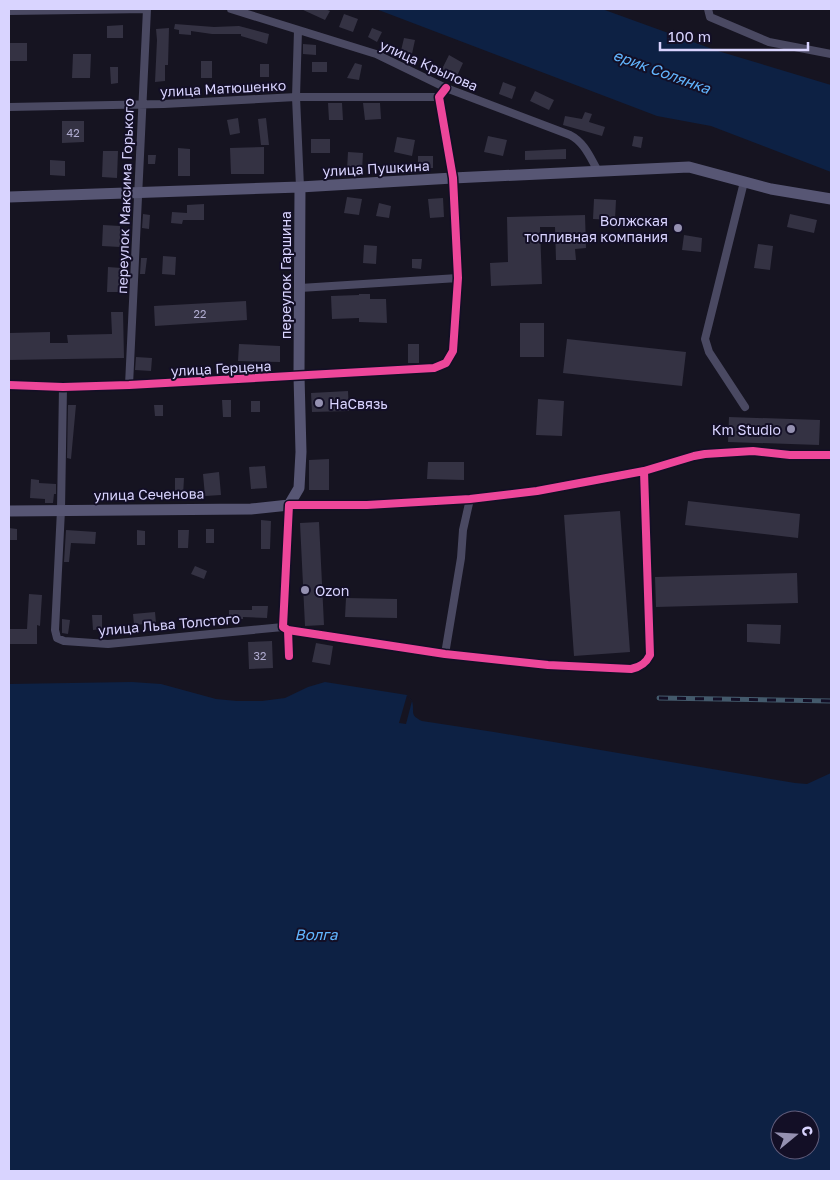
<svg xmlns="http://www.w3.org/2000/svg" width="840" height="1180" viewBox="0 0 840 1180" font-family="'Golos Text',sans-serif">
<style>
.water{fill:#0d2144;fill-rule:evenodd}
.pier{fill:#161421}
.building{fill:#343243}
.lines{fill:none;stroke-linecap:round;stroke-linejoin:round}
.minor{stroke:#4a4962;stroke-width:8}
.secondary{stroke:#575674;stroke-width:11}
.rail-casing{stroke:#43596b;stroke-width:5}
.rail{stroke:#130f26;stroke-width:3;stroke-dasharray:9;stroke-linecap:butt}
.cycleway-casing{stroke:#130f26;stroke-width:11}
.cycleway{stroke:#ed469a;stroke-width:8}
.poi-dot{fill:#9591b1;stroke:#130f26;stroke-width:2}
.labels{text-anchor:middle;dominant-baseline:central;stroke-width:4;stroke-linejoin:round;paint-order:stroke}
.number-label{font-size:11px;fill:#b0acd0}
.street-label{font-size:14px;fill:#d9d4ff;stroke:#130f26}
.poi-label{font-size:14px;fill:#d9d4ff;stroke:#130f26;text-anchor:end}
.water-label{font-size:15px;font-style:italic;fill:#62b6ff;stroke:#130f26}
</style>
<rect width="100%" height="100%" fill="#161421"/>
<path class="water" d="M376,9H602L718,51L831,85V172L711,126L657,116Z
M132,682L161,684L216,699L237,701H262L285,698L308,687L325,682L407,695L412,701C415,712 409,715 422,721L494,732L795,783L807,784L831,773V1171H9V684ZM780,1120H810V1150H780Z"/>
<path class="pier" d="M407,695L412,701L406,724L399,723Z"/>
<path class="building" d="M301,9H325L330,11L325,20Z
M344,14L358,19L353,32L339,27Z
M175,24L214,27L239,26L269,34L267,44L241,36V34H212L191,31V35L179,34V30L174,29Z
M123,25V38H107V26Z
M169,28L168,65H165V81L155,82L157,40L156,29Z
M372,28L382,32L377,42L368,37Z
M404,38L415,40L410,63L399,59Z
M9,43H27V61H9Z
M303,44L316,45V55L303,54Z
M73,54H91L90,78H72Z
M449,55L463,63L457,76L442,69Z
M201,61H212V78H201Z
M312,62H327V72H312Z
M355,63L362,65L359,80L347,78Z
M260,64H269V77H260Z
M110,67H118V83L111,84Z
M503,82L516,87L512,99L499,94Z
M535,91L554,100L549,110L530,101Z
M328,103H342L343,120H329Z
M363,103H380L381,119L365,120Z
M585,112L592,114L589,122L605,127L602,136L563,125L565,116L582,119Z
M238,118L240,133L230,135L227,120Z
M266,118L269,145H261L258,119Z
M62,121H84V142L62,143Z
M488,136L507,140L503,156L484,152Z
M634,136L643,137L641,148L632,146Z
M397,137L415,140L412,156L394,152Z
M311,139H330V153H311Z
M264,147V174H231L230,148Z
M178,148L190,149V176H178Z
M566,149V159L525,160V151Z
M103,151H118L117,178L102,177Z
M348,152L363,153L362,171L347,170Z
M148,155H156L155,164H148Z
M418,156H433V168H418Z
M50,160L65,161V176L50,175Z
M347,197L362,199L359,215L344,213Z
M443,198L444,217L430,218L428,199Z
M594,199L616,200L615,220L593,219Z
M379,203L391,206L389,218L376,216Z
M204,204V220H183L182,224L171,223L172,212L187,213V205Z
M143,214L150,215L149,229L142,228Z
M790,214L817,220L814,233L787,227Z
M585,215L586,248L575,249L576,260H556L555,227H540L542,284L491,286L490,263L508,262L507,217Z
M103,225L120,226V247L102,246Z
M684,235L702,238L701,252L682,250Z
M758,244L773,246L770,270L754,268Z
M364,245L377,246L376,264L363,263Z
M163,256L176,257L175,275L162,274Z
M141,258H147L145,274H140Z
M412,259H422L421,269L412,268Z
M108,267L121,268L120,292H107Z
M359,294H370V299H386L387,323L359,322V318L332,319L331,296L359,295Z
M246,301L247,320L155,326L154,306Z
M111,312H123L124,358L9,360V333L50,332V343H68L67,335L112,334Z
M520,323H544V357H520Z
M567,339L686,352L682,386L563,373Z
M239,344L280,346V362L238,361Z
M408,344H419V363H408Z
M136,357L152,358L151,371L135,370Z
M348,391L349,411L312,412L311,393Z
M538,399L564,401L562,436L536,435Z
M222,400H231V417H223Z
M251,401H260V412H251Z
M68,405H76L71,459L67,458Z
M154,405H163V416H155Z
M729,417L820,420L819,445L728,442Z
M329,459V490H309V460Z
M428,462H464V480L427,479Z
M265,466L267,488L251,489L249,467Z
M219,472L221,495L205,496L203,474Z
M175,478H184L183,496H175Z
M31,479L39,480V483L56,484V494H54L53,503H45V499L30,498Z
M688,501L800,514L798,538L685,525Z
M620,511L630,652L574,656L564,515Z
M261,520L271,521L270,549H261Z
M319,522L324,625L305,626L300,523Z
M9,528L17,529V540H9Z
M206,529H214V543H206Z
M66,530L96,532L95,544L71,543L69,562H64Z
M137,530L145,531V545H137Z
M178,530H189L188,548H178Z
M195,566L207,571L204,579L191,574Z
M797,573L798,603L656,607L655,577Z
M29,594L42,595L40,626L37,625V644H9V629H27Z
M346,598L397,599V618L345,617Z
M252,606H268L267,618L243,617V619H229V610H252Z
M155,612L156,623L134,625L133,614Z
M92,615H102V629L93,630Z
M62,619L70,620L68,634L62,633Z
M747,624L781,625L780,644L747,642Z
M272,641L273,668L249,669L248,642Z
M316,643L333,646L330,665L312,662Z"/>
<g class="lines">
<path class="minor" d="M231,9L376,54L446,88L570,135C584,142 590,157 598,171
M708,9L710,17L769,42L831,54
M9,11L147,9
M298,30L296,97L300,187
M9,107L164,104L296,97H439
M744,182L705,339L709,352L745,407
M300,288L458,278
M9,385L63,387L129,385L434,368L446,363L453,351L458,278L453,178L439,97L446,88
M129,385L147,9
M63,387L61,510L55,630L57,638L64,641L108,644L283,627
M288,630L445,654L548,665L631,669C641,667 646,663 650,655L644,471
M445,654L461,558L463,530L470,499
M289,656L288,630L283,627L289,505H367L470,499L537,491L644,471L694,456L705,454L753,451L790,455H831"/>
<path class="secondary" d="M9,197L300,187L453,178L689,167L771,189L831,199
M9,511L251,509L289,505L299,488L301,452L299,376L300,187"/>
<defs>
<path id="rail" d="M659,698L831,701"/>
</defs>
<use href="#rail" class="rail-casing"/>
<use href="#rail" class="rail"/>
<defs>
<path id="cycleway" d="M9,385L63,387L129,385L434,368L446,363L453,351L458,278L453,178L439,97L446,88
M288,630L445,654L548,665L631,669C641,667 646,663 650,655L644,471
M289,656L288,630L283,627L289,505H367L470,499L537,491L644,471L694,456L705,454L753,451L790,455H831"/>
</defs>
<use href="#cycleway" class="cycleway-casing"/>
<use href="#cycleway" class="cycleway"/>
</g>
<g class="poi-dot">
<circle cx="678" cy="228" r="5"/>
<circle cx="319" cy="403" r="5"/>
<circle cx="791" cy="429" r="5"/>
<circle cx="305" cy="590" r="5"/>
</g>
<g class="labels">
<g class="number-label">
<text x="73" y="132">42</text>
<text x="200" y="313">22</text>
<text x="260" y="655">32</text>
</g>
<g class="street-label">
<text transform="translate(429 65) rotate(24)">улица Крылова</text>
<text transform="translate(223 88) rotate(-3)">улица Матюшенко</text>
<text transform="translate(376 168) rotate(-3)">улица Пушкина</text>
<text transform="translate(125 196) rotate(-88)">переулок Максима Горького</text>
<text transform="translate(285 275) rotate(-90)">переулок Гаршина</text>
<text transform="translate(221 368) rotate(-3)">улица Герцена</text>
<text transform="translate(149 494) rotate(-1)">улица Сеченова</text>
<text transform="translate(169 624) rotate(-5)">улица Льва Толстого</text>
</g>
<g class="poi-label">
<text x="668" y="220">Волжская<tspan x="668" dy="16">топливная компания</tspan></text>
<text x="329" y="403" text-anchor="start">НаСвязь</text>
<text x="781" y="429">Кm Studio</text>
<text x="315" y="590" text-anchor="start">Ozon</text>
</g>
<g class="water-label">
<text transform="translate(662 71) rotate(20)">ерик Солянка</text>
<text x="316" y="934">Волга</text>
</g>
</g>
<rect width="840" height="1180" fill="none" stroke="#d9d4ff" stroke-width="20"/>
<g transform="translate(795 1135) rotate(72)"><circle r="24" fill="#130f26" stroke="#625e7d"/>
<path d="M0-4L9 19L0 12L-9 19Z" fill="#9591b1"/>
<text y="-8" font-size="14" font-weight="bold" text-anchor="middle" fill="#d9d4ff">С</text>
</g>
<path d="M660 42v8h148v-8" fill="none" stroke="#d9d4ff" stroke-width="2.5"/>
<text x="668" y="42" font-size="15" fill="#d9d4ff" stroke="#130f26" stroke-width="4" paint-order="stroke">100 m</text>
</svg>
